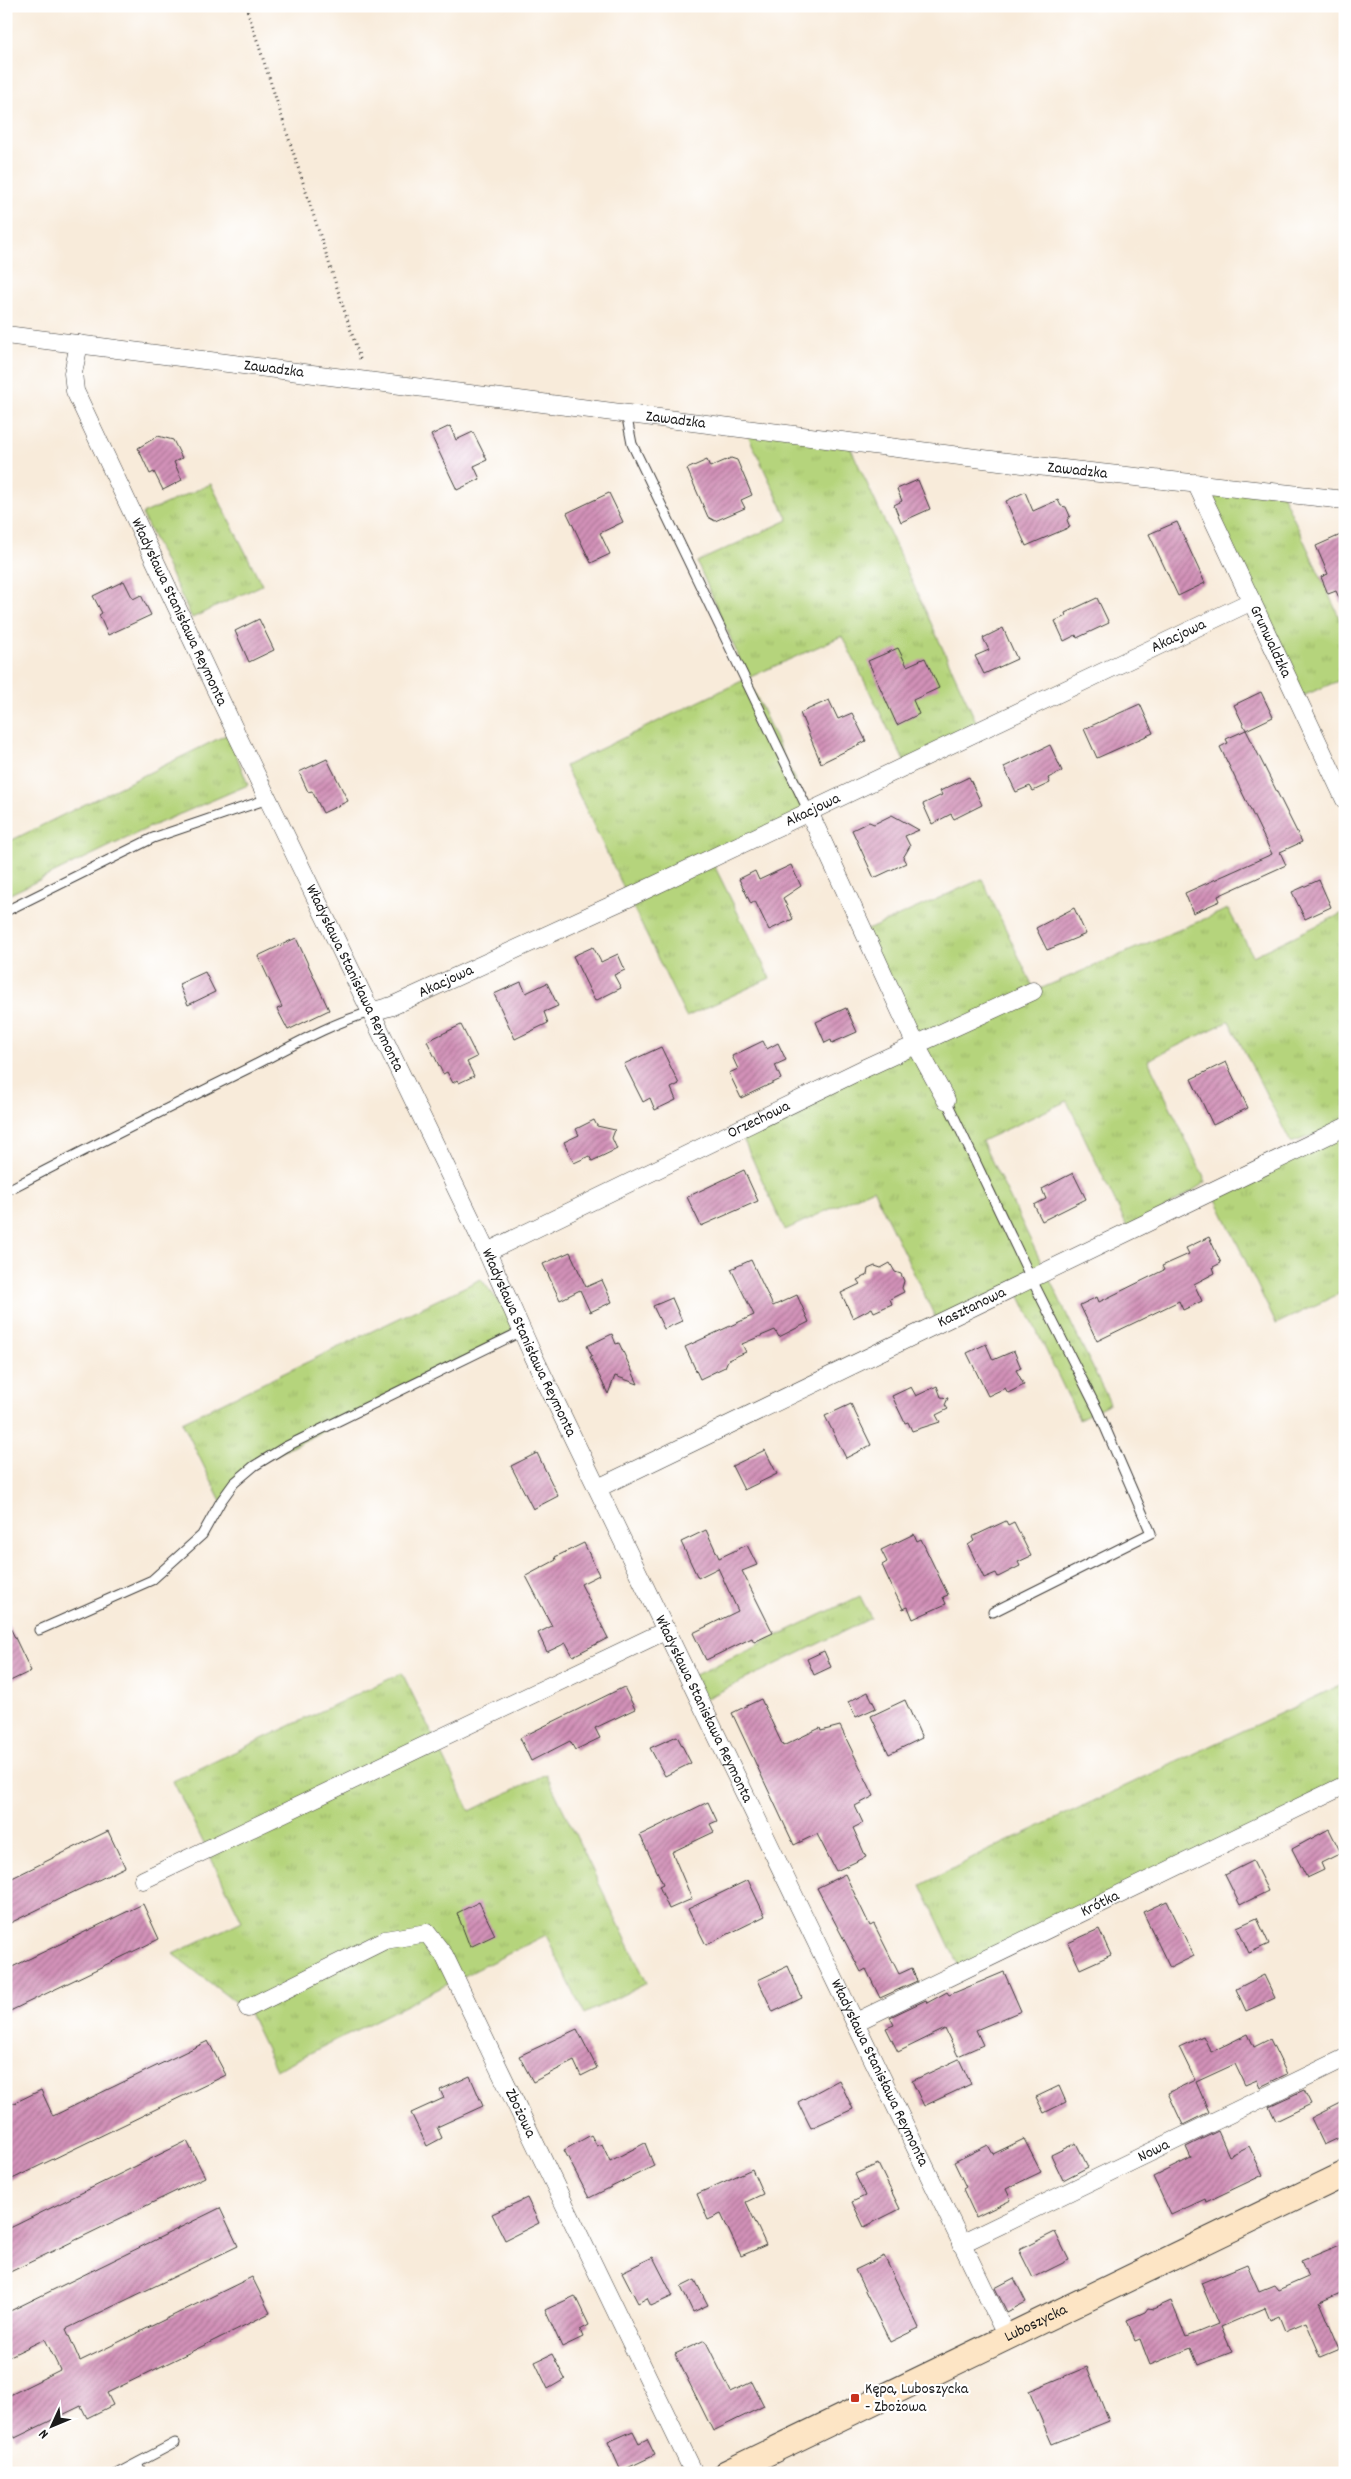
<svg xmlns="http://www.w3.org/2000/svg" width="1351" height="2479" viewBox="0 0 1351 2479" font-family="Dekko,sans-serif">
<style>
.grass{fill:url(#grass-tufts);stroke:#68784c}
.building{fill:url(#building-hatch)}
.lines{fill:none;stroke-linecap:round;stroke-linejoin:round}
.lane-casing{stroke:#3d3b38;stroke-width:11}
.street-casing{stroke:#3d3b38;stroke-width:19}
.secondary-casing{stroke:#3d3b38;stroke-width:27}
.path{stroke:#3d3b38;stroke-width:3;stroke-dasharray:1 4;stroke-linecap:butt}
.lane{stroke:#fff;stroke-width:9}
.street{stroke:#fff;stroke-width:18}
.secondary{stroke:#fde5c5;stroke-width:25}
.poi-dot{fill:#c8321e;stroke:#fff;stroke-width:2}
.labels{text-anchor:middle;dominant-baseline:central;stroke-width:4.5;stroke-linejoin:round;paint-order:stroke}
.street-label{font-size:16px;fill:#1c1c1c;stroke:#fff}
.poi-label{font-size:16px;fill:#1c1c1c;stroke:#fff;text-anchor:start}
</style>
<defs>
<pattern id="grass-tufts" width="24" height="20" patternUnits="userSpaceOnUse" patternTransform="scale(1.25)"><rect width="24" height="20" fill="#b5d47b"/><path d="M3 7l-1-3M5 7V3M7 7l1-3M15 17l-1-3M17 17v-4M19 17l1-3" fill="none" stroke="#9bb56a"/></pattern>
<pattern id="building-hatch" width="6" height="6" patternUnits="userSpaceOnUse" patternTransform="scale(1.25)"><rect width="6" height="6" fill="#d291b8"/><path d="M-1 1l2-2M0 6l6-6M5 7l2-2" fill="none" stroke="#aa7695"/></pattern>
</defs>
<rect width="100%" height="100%" fill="#fff"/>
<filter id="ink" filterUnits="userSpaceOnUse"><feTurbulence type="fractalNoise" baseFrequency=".02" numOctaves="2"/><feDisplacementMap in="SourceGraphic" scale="10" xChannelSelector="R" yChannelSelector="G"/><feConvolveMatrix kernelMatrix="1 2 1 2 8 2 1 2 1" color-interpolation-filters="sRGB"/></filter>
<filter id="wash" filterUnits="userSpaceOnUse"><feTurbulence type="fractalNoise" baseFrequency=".0096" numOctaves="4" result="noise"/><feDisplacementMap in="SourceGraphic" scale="20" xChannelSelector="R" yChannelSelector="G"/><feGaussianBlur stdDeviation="1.12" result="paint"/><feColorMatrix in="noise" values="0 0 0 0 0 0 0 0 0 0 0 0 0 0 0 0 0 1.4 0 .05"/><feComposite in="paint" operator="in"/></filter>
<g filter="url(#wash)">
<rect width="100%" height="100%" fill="#f8ebda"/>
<path class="grass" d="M745,429L848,442L980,730L906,765L842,636L748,678L809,812L711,859L770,978L686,1017L565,766L748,678L697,562L788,520Z
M1196,483L1282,493L1345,630V678L1298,698Z
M211,484L262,585L192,618L142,514Z
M228,734L248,785L150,827L6,896V843Z
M982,879L1035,991L1228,909L1253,956L1345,912V1124L1291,1143L1229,1021L1148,1060L1206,1182L1129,1231L1067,1101L982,1141L1110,1403L1079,1419L1015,1286L938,1323L873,1189L785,1230L739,1130L916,1045L865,931Z
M1345,1131V1291L1276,1324L1215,1197Z
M481,1279L522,1331L254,1466L221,1501L182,1422Z
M860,1596L871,1618L701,1701L689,1678Z
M402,1673L470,1811L546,1774L647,1983L584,2014L546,1935L276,2070L249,2013L173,1954L242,1921L173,1781Z
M1345,1683V1785L961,1971L921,1885L985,1852Z"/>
<g id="blocks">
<path class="building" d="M450,426L456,440L473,432L487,460L474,466L480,479L457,490L431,435Z
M158,436L173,440L182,458L174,462L182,480L163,490L154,472L150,474L138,448Z
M731,458L737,460L752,495L741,500L745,508L715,521L708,517L687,469L707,460L710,467Z
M918,480L930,509L901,522L894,505L902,501L897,489Z
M1025,492L1033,511L1058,500L1061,506L1066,507L1070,516L1067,520L1070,527L1026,546L1006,501Z
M609,493L623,522L600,533L610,554L591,563L567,513Z
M1177,522L1205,583L1178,596L1149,534Z
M1345,533V611L1336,591L1328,594L1321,577L1328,574L1316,546Z
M124,581L133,599L141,595L151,615L108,635L99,615L102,613L93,596Z
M1097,598L1109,623L1077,638L1076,635L1064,641L1055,621L1066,616L1065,613Z
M259,619L274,650L249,662L235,631Z
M1003,628L1017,659L984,674L975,656L989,650L983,638Z
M898,648L907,666L925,658L939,688L913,700L919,714L897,725L868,661Z
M1261,692L1273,717L1246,730L1302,842L1280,852L1286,865L1218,896L1220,901L1193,913L1185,893L1272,854L1220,747L1228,743L1226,739L1246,730L1234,705Z
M829,700L838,719L852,713L866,741L821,763L800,713Z
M1140,704L1153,733L1097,758L1084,729Z
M1050,745L1062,771L1048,778L1050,783L1033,791L1030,786L1016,792L1004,767Z
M327,759L348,801L323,813L312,791L308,792L299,772Z
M969,777L982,805L954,819L951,814L932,824L923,804L942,795L940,791Z
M892,815L919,830L905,836L910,846L903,858L906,863L874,878L852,830L869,822L874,824Z
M791,865L801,886L783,898L793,919L769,930L755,901L751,904L739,879L755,871L759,880Z
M1319,880L1331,907L1305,919L1292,892Z
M1074,908L1086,934L1047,950L1036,928Z
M296,938L329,1010L288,1030L277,1009L282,1007L258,956Z
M593,947L601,962L618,954L625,970L614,975L621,988L595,1001L573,956Z
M205,972L215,992L188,1005L179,984Z
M521,982L526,993L547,983L558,1006L544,1012L548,1023L515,1039L494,994Z
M846,1008L857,1032L832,1043L831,1040L825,1043L816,1022Z
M461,1025L477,1057L467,1062L474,1076L459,1083L457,1080L453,1083L447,1072L443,1074L427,1041Z
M763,1041L767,1049L778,1043L786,1060L775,1065L781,1079L741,1098L729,1073L738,1069L732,1056Z
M661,1047L679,1084L671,1088L676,1100L655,1110L650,1098L643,1102L624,1064Z
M1226,1062L1248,1108L1213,1125L1191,1079Z
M594,1120L597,1126L615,1130L612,1138L617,1149L592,1161L589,1156L574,1163L564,1142L579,1135L576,1129Z
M744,1170L758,1201L701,1226L687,1197Z
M1073,1173L1086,1199L1042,1221L1034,1205L1046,1199L1042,1189Z
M1209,1237L1221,1263L1213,1267L1215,1273L1194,1284L1202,1301L1183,1310L1179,1301L1097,1341L1080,1305L1097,1297L1099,1302L1164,1270L1162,1266L1189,1254L1186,1248Z
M570,1252L586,1287L602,1280L612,1302L590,1312L580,1290L560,1300L543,1264Z
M751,1260L773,1306L797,1295L809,1322L779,1337L775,1330L742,1344L746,1352L728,1360L725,1367L700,1379L685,1347L754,1315L731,1269Z
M890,1263L895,1272L901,1274L904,1281L902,1288L904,1292L890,1299L892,1304L874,1312L872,1308L853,1318L841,1293L860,1284L857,1280L867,1275L868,1269L875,1266L881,1268Z
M672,1298L682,1321L664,1329L653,1306Z
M612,1334L616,1344L619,1343L638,1384L615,1376L608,1394L590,1357L592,1356L587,1346Z
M986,1344L993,1360L1014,1351L1021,1368L1016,1370L1024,1385L1008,1393L1005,1388L988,1396L967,1353Z
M937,1386L941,1397L948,1398L945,1405L948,1409L936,1415L940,1422L912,1431L908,1422L905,1423L892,1396L911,1387L916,1396Z
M851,1404L871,1445L846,1458L825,1416Z
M765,1450L777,1474L744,1490L732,1466Z
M537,1453L558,1496L533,1509L511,1466Z
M1006,1521L1008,1525L1014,1522L1031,1556L1018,1562L1020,1566L998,1577L996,1573L984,1578L968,1545L974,1541L972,1537Z
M706,1530L719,1558L747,1545L757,1565L742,1571L773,1633L754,1642L752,1638L706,1660L693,1633L738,1611L718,1568L698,1578L681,1542Z
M914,1534L917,1541L921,1539L948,1595L943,1597L946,1604L913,1619L908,1607L903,1609L892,1587L882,1565L887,1562L881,1550Z
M584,1543L599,1575L581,1584L608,1638L573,1656L566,1643L547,1652L538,1633L552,1626L526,1576L556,1560L555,1557Z
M6,1619L31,1671L6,1683Z
M824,1651L831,1667L814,1675L807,1659Z
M624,1687L635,1709L595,1728L600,1738L575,1750L570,1741L531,1761L520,1738Z
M868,1692L876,1708L856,1717L848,1702Z
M761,1699L783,1746L820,1728L821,1731L840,1726L874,1796L855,1806L863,1823L853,1828L866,1857L836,1871L817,1834L794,1845L732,1713Z
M905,1700L922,1738L889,1754L871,1716Z
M677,1736L691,1763L665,1776L650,1748Z
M708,1802L717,1821L710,1824L714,1832L672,1852L692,1899L669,1909L659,1886L663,1884L640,1835Z
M1329,1829L1341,1853L1321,1863L1324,1870L1307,1878L1292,1849Z
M108,1831L125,1867L6,1925V1881Z
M1253,1861L1268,1891L1240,1905L1225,1875Z
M845,1874L870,1926L874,1924L899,1974L912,1968L917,1981L880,1998L866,1969L861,1972L817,1888Z
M748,1880L765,1916L706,1945L688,1909Z
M1167,1901L1194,1956L1170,1968L1143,1912Z
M479,1902L495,1935L470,1947L457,1913Z
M143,1904L159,1939L6,2013V1970Z
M1257,1918L1269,1944L1249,1953L1237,1927Z
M1099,1929L1111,1955L1080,1969L1068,1943Z
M788,1966L802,1998L773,2012L758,1980Z
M1004,1972L1021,2011L976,2030L983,2045L958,2056L945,2029L898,2052L886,2028L894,2025L890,2017L926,2000L927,2003L947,1992L949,1995Z
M1264,1975L1275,1998L1246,2011L1236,1989Z
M577,2029L597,2068L581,2076L574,2061L533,2082L519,2056Z
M1248,2034L1254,2047L1270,2039L1287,2074L1260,2087L1257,2080L1245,2085L1235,2064L1196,2082L1209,2112L1183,2125L1168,2093L1195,2080L1179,2047L1203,2036L1211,2052Z
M208,2041L226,2075L6,2182V2107L41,2090L53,2116Z
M959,2059L971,2084L924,2106L912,2081Z
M470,2076L483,2106L437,2127L442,2138L427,2146L411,2113L444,2098L440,2090Z
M839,2080L853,2109L811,2128L798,2102Z
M1059,2086L1066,2102L1044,2113L1036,2097Z
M1304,2090L1311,2104L1276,2121L1269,2106Z
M1345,2101V2135L1324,2145L1311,2118Z
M1218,2131L1229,2156L1249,2146L1263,2175L1206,2202L1205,2199L1171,2215L1153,2177L1191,2158L1186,2147Z
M591,2135L597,2146L602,2144L610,2161L645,2143L654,2166L589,2198L564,2150Z
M1024,2139L1041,2172L1006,2189L1011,2200L976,2217L963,2189L966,2187L954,2162L988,2145L993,2154Z
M187,2141L205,2177L6,2274V2230Z
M1076,2143L1088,2167L1063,2180L1051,2155Z
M878,2164L900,2209L864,2227L852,2202L865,2196L855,2174Z
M752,2169L763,2194L746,2202L766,2245L741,2256L721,2214L708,2220L697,2194Z
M527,2198L539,2223L505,2240L492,2214Z
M220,2208L238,2246L66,2329L80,2361L252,2277L270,2313L107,2393L113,2405L87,2418L81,2406L15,2438L6,2421V2397L60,2370L45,2339L6,2358V2313Z
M1055,2232L1069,2260L1033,2278L1019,2250Z
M1345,2243V2291L1320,2302L1340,2349L1321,2357L1306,2322L1285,2331L1279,2316L1270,2320L1265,2308L1221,2327L1232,2352L1198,2365L1191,2348L1150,2365L1140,2339L1135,2341L1127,2320L1145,2312L1148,2308L1153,2309L1171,2301L1186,2337L1218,2324L1201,2283L1247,2264L1259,2291L1274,2285L1278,2290L1308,2277L1301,2261Z
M884,2256L919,2328L890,2342L855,2270Z
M653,2257L673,2296L651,2306L647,2298L638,2303L622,2272Z
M1014,2278L1026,2302L1007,2312L995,2288Z
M695,2280L708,2305L693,2312L681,2287Z
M575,2296L589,2325L580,2330L583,2337L562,2347L545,2310Z
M705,2340L731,2392L752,2382L764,2406L713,2431L675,2354Z
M552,2354L565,2379L548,2389L535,2362Z
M1087,2367L1109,2421L1052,2444L1029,2391Z
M633,2431L639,2443L647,2439L655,2455L621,2471L608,2442Z"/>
</g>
</g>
<g filter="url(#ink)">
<use href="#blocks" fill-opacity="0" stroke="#3d3b38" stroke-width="1"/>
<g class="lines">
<defs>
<path id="lane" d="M626,413L632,444L809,812
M6,911L153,838L268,799
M946,1100L1031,1278L1098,1411L1151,1533L993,1612
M6,1191C86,1149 166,1109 247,1069C287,1049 328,1024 371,1012
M39,1630L152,1580L202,1535L221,1501L234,1483L254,1466L285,1447L522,1331
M137,2463L141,2473
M118,2473L175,2443"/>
<g id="street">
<path id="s1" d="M6,335L1054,468L1345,500"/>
<path id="s2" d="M79,344L73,373L75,391L237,735L487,1252L531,1351L1007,2337"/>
<path id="s3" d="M1196,483L1345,800"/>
<path d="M809,812L916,1045L946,1100"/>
<path id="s4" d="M371,1012L392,1006L628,898L1252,601"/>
<path id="s5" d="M487,1252L863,1069L1033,991"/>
<path id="s6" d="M598,1488L1345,1127"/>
<path d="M143,1880L667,1630"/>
<path id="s7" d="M248,2008L385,1940L427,1933L444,1955L694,2473"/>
<path id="s8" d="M856,2022L1345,1785"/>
<path id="s9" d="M961,2244L1345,2058"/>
</g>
<g id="secondary">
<path id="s10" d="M726,2473L1345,2174"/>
</g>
</defs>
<use href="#lane" class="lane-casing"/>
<use href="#street" class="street-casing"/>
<use href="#secondary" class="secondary-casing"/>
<path class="path" d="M246,6L361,362"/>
<use href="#lane" class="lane"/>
<use href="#street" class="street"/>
<use href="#secondary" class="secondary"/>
</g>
</g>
<rect class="poi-dot" x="850" y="2393" width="10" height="10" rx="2.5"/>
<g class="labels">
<g class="street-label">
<text stroke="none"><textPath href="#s1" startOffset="270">Zawadzka</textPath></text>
<text stroke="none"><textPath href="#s1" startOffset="675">Zawadzka</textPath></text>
<text stroke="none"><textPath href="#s1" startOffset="1080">Zawadzka</textPath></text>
<text stroke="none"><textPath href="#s2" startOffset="292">Władysława Stanisława Reymonta</textPath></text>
<text stroke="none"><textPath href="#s4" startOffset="891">Akacjowa</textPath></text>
<text stroke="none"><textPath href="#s3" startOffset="175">Grunwaldzka</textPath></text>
<text stroke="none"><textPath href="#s4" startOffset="486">Akacjowa</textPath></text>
<text stroke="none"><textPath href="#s2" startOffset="698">Władysława Stanisława Reymonta</textPath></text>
<text stroke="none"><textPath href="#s4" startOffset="81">Akacjowa</textPath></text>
<text stroke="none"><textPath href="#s5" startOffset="302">Orzechowa</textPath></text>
<text stroke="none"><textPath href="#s6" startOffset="415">Kasztanowa</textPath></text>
<text stroke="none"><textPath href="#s2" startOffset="1102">Władysława Stanisława Reymonta</textPath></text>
<text stroke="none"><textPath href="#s2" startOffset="1508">Władysława Stanisława Reymonta</textPath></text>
<text stroke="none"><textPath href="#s8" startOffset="271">Krótka</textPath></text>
<text stroke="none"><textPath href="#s2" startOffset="1912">Władysława Stanisława Reymonta</textPath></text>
<text stroke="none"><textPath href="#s7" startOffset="399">Zbożowa</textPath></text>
<text stroke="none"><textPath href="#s9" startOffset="214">Nowa</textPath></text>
<text stroke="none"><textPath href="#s10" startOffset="344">Luboszycka</textPath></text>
</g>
<g class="poi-label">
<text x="865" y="2389">Kępa, Luboszycka<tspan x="865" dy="18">- Zbożowa</tspan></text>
</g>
</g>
<rect width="1351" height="2479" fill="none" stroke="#fff" stroke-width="25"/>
<g transform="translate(52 2426) rotate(226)" stroke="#ffffff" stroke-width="4" paint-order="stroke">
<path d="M0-4L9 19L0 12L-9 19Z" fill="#1c1c1c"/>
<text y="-8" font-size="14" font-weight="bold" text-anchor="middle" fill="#1c1c1c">N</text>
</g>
</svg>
